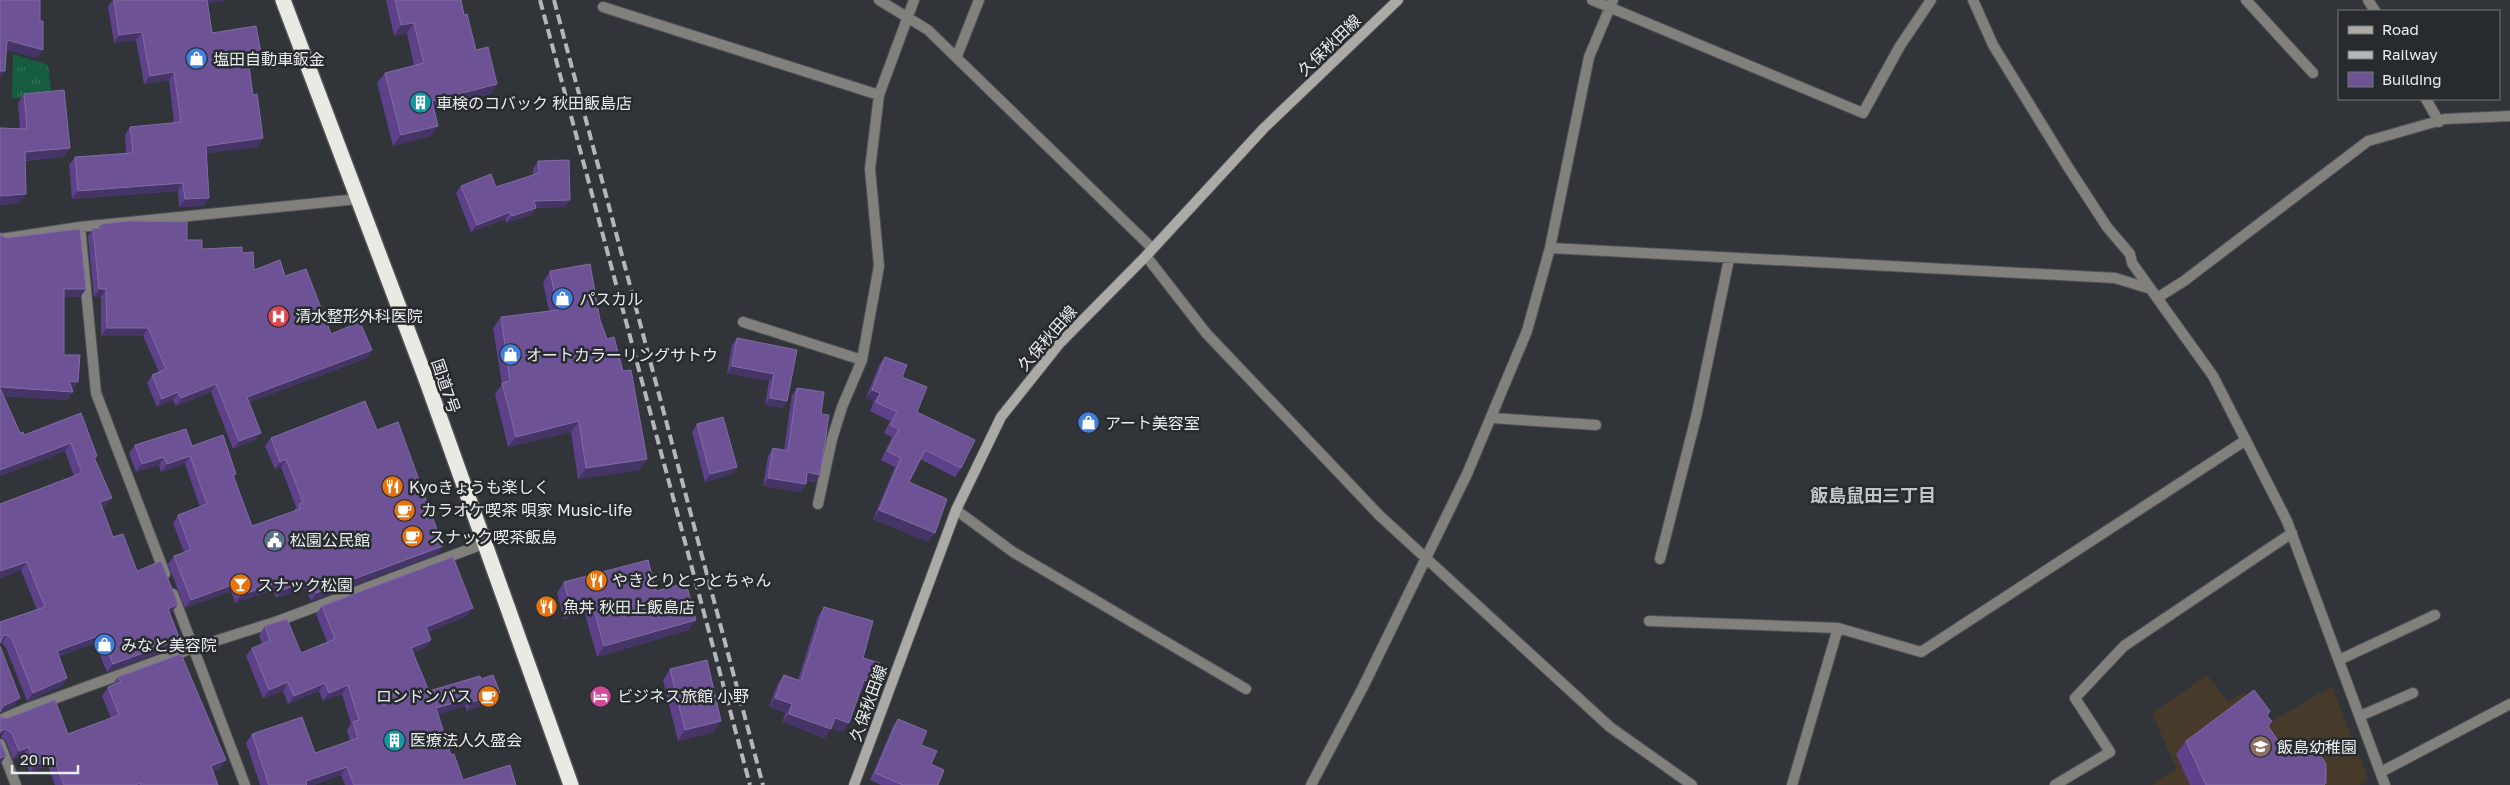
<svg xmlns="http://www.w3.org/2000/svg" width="2510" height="785" viewBox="0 0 2510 785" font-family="'Golos Text','Noto Sans JP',sans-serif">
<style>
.education{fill:#463a2b}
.grass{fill:url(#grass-tufts)}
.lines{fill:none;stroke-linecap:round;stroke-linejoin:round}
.street-casing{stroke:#4f5256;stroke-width:12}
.secondary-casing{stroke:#4f5256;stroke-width:12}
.highway-casing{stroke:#4f5256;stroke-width:18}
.street{stroke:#81807d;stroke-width:10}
.secondary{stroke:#acaaa6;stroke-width:10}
.highway{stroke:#ebe9e3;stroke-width:15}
.rail{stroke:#b3b7b9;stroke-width:4;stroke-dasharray:10 5;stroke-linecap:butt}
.wall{fill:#5e418b}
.shaded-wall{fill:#453466}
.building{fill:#6d5396;stroke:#806ca4}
.labels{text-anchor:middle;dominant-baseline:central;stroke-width:5;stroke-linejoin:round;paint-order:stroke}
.street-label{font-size:16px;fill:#eaedef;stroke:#272b2e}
.poi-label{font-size:16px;fill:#eaedef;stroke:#272b2e;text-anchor:start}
.neighbourhood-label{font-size:18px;font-weight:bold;fill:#c1c6cb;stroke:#272b2e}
</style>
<defs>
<pattern id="grass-tufts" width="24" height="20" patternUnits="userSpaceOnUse" patternTransform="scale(1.25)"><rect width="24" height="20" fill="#155c40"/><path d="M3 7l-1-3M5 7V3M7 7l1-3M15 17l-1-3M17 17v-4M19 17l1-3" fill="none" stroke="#37745c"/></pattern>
</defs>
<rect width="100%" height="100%" fill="#313539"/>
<path class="education" d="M2207,675L2228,701L2245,692L2266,725L2332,686L2368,779L2360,785H2152L2176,768L2152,713Z"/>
<path class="grass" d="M13,54L48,65L52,98H12Z"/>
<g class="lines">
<defs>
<path id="street" d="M879,0L928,30L1152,248
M1592,0L1863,113L1900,46L1931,0
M1973,0L1993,45L2068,167L2107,227L2130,254L2132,263L2213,376L2287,521L2385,785
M2246,0L2313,73
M2368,0L2375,11
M603,7L879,95
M957,56L979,0
M2426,99L2439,122
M80,227L96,393L165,574
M0,239L80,227L358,199
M1550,248L2115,278L2151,289
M1146,256L1206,333L1380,516L1610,727L1692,785
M2157,298L2184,281L2368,141L2445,119L2510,116
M743,322L862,360L879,266L870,169L879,95L914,0
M1492,418L1596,425
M818,504L832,439L842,407L862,360
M956,510L1013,552L1246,689
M1660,559L1697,413L1729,259
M173,594L245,785
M1649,621L1838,628L1921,652L2246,440
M2339,660L2435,615
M2360,716L2413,693
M0,720L23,710L193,648L278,621L483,544
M0,744L16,785
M2381,772L2510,704
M1311,785L1363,687L1467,474L1527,331L1550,248L1589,57L1613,0
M1792,785L1838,628
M2055,785L2110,752L2075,698L2124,646L2292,533"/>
<path id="secondary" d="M854,785L956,510L1001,417L1060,343L1146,256L1264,128L1398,0"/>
<path id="highway" d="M283,0L426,379L571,785"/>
</defs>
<use href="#street" class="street-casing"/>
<use href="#secondary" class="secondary-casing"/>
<use href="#highway" class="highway-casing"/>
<use href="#street" class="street"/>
<use href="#secondary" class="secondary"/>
<use href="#highway" class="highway"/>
<path class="rail" d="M540,0L750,785
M554,0L763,785"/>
</g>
<path class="wall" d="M113,0H227L208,3L212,33L262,58L256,66L249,67L253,95L263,138L257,147L206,153L204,206L179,207L178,191L72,199L69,165L75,157L126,153L125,135L130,127L174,123L169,80L144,84L136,40L114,43L108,6Z
M386,0H461L464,15L476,50L497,84L490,94L434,109L431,136L393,146L377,83L385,73L414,65L407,33L394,36Z
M24,94L70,148L63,157L25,161L26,194L19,203L0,205V128L20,129L18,103Z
M538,161L565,207L536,208L531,215L506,223L505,219L471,232L456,193L461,186L496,187L533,175V169Z
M102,224L187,240L202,249L242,253L254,270L285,276L331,334L372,350L367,358L249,402L261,433L255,440L233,449L211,392L176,406L173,400L157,407L147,383L152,375L159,372L143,336H101V297H94L88,236L93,229L99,228Z
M0,232V235L86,289L80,297H64V355L73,390L67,400L4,396L20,433L24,435L81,413L97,456L95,459L106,506L102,508L113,537L137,571L172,612L170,613L179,637L170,649L107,672L95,643L59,656L67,678L62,686L27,701L6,648L2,643L0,644V622L37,610L21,570L0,578V504L74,476L65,451L0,476Z
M550,271L600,320L607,339L623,371L647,459L639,470L578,479L571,432L508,447L495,394L502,384L493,328L501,317L549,311L543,282Z
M737,338L797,350L787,401L782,408L765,405L769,381L727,373L732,345Z
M885,357L902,377L917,412L961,468L955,477L920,459L909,482L928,542L873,519L895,467L881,460L892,437L884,433L890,421L870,411L874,401L866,398L879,365Z
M797,388L821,414L820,475L815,482L806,481L801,492L763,486L768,456L773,448L784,450L792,395Z
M697,424L737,467L732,474L705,482L692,432Z
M377,430L438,554L311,601L305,588L276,598L273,590L235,603L231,591L185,608L168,564L174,556L184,552L173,523L178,515L200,507L185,464L161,472L159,465L136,472L129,453L135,445L192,446L236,474L234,477L252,526L294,511L296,507L281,467L275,469L265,446L271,438Z
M564,582L656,591L689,630L597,657L585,614L564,619L557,593Z
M322,606L467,616L428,632L431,640L425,648L413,653L429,691L481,679L494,701L467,711L465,706L438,714L451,755L463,780L516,785H345L341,775L314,785H260L246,743L252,734L315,753L350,741L347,730L351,724L342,694L323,701L319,691L288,704L283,691L263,698L246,656L252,648L262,644L259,635L265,626L301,653L327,642L316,614Z
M824,607L863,658L868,692L861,690L843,732L831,728L825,738L782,722L786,713L769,707L778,683L784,675L798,680L818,616Z
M670,669L714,732L678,741L663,680Z
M118,677L226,760L220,768L213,771L218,785H55L48,766L30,773L23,755L13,759L6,741L1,737L2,718L68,734L111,718L102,696L108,687L113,685H112Z
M2270,711L2267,716L2268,726L2286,752L2325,785H2190L2176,754L2186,741Z
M898,719L921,745L931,764L938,785H881L870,780L893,726Z"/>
<path class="shaded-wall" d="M203,0H227L201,4Z
M414,23L407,33L394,36L401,25Z
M142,32L136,40L114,43L119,35Z
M7,40L43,50L37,58L2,49Z
M262,58L256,66L242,68L248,60Z
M0,71H5L0,78Z
M174,72L169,80L144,84L150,76Z
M497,84L490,94L425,111L432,101Z
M438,126L431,136L393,146L401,135Z
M263,138L257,147L200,154L206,146Z
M70,148L63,157L18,161L25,152Z
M183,183L178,191L72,199L78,191Z
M26,194L19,203L0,205V196Z
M209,198L204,206L179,207L185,199Z
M570,200L565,207L528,208L534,201Z
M536,208L531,215L506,223L512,216Z
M510,212L505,219L471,232L477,225Z
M64,289H86L80,297H59Z
M99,289H106L101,297H94Z
M107,328H148L143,336H101Z
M372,350L367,358L242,405L247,397Z
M732,366L774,374L769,381L727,373Z
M69,381L78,382L73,390L63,389Z
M216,384L211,392L176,406L181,398Z
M0,387L73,392L67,400L0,396Z
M872,390L880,393L874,401L866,398Z
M178,392L173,400L157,407L162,399Z
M770,398L787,401L782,408L765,405Z
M579,421L571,432L508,447L516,437Z
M261,433L255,440L233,449L239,441Z
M71,443L65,451L0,476V470Z
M190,456L185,464L161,472L167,464Z
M164,457L159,465L136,472L142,464Z
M286,459L281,467L275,469L280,462Z
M647,459L639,470L578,479L586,468Z
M737,467L732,474L705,482L710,474Z
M807,472L820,475L815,482L802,480Z
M768,478L806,484L801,492L763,486Z
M112,498L106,506L94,511L100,502Z
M879,510L935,533L928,542L873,519Z
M443,546L438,554L311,601L316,593Z
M27,562L21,570L0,578V571Z
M311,580L305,588L276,598L282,590Z
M279,582L273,590L235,603L241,595Z
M237,583L231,591L185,608L191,600Z
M592,603L585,614L564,619L571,609Z
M178,604L172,612L163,617L168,609Z
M473,608L467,616L420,635L426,627Z
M696,620L689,630L597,657L604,646Z
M7,635L2,643L0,644L3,636Z
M101,635L95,643L51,659L57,651Z
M179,637L170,649L107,672L113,664Z
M431,640L425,648L405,656L411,648Z
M67,678L62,686L27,701L33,693Z
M864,680L874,683L868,692L858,689Z
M288,682L283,691L263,698L269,690Z
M325,683L319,691L288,704L294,696Z
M348,685L342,694L323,701L329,693Z
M500,693L494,701L467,711L472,702Z
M20,698L14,706L0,713L3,706Z
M471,698L465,706L431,717L436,708Z
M775,698L792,704L786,713L769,707Z
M789,714L831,729L825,738L782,722Z
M835,718L849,723L843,732L829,727Z
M721,721L714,732L678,741L685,730Z
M6,729L1,737H0L1,731Z
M29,747L23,755L13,759L19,751Z
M6,756L0,764V758Z
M54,758L48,766L30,773L35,765Z
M226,760L220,768L205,774L211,766Z
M347,767L341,775L314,785H303L306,781Z"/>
<path class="building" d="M0,0H40V21H43V50L7,40L5,71H0Z
M114,0H207L212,33L256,26L262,58L248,60L253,95L257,94L263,138L206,146L209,198L185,199L183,183L78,191L75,157L133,153L130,127L181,122L174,72L150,76L142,32L119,35Z
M395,0H461L464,15L467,14L476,50L488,47L497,84L432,101L438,126L401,135L385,73L424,63L414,23L401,25Z
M64,90L70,148L25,152L26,194L0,196V128L27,129L24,94Z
M569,160L570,200L534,201L536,208L512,216L510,212L477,225L461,186L491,174L496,187L539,173L538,161Z
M131,221L187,222V240H202V249L242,247V253L253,252L254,270L280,260L285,276L306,269L331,334L360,322L372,350L247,397L261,433L239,441L216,384L181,398L178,392L162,399L152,375L166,369L148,328H107L106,289H99L93,229L102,228V224Z
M80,229L86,289H64V355H80L78,382L69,381L73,392L0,387V232V235L6,238Z
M590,264L600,320L607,339L614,337L623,371L631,370L647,459L586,468L579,421L516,437L502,383L510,381L501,317L558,310L550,271Z
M737,338L797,350L787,401L770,398L774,374L732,366Z
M885,357L907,365L902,377L927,387L917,412L975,440L961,468L925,450L909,482L947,499L935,533L879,510L901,458L887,451L899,429L890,425L897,412L876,402L880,393L872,390Z
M0,388L20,433L23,432L24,435L81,413L97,456L94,457L112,498L100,502L113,537L123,534L137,571L161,561L178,604L168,609L179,637L175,639L176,641L113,664L101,635L57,651L67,678L33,693L12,639L7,635L3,636L0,643V622L45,607L27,562L0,571V504L82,473L71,443L0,470Z
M797,388L824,392L821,414L829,415L820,475L807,472L806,484L768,478L773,448L788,451Z
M365,401L377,430L398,422L443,546L316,593L311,580L282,590L279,582L241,595L237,583L191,600L174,556L191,550L178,515L207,504L190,456L167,464L164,457L142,464L135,445L186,429L192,446L223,435L236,474L233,475L252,526L300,509L299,504L303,502L286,459L280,462L271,438Z
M723,417L737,467L710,474L697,424Z
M453,557L473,608L426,627L431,640L411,648L429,691L480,676L481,679L493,675L500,693L472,702L471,698L436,708L451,755L454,754L463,780L510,765L516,785H354L347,767L306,781L307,784L306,785H269L252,734L302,717L315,753L358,738L353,722L359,720L348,685L329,693L325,683L294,696L288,682L269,690L252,648L270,641L265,626L287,619L301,653L335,639L322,606Z
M648,560L656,591L686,583L696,620L604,646L592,603L571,609L564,582Z
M824,607L873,621L863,658L880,663L874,683L864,680L849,723L835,718L831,729L789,714L792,704L775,698L784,675L801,681Z
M0,646L20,698L3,706L0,712Z
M181,654L226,760L211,766L218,785H141L140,783L135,785H64L54,758L35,765L29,747L19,751L12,733L6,729L1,731L0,733V715L2,718H8L55,700L68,734L119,715L108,687L121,682L118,677Z
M707,660L721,721L685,730L670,669Z
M2254,690L2270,711L2267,716L2272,721L2268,726L2286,752L2310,749L2321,756L2326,764V783L2324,785H2206L2186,741Z
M898,719L927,731L921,745L937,751L931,764L944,770L938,785H903L875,773Z
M0,739L6,756L0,758Z"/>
<defs>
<symbol id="shop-disc" viewBox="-11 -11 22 22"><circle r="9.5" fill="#3f7fe0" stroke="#272b2e"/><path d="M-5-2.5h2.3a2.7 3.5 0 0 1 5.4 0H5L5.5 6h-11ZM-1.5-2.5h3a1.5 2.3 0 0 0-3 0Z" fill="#fff"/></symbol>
<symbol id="building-disc" viewBox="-11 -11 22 22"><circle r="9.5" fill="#0f9aa8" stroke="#272b2e"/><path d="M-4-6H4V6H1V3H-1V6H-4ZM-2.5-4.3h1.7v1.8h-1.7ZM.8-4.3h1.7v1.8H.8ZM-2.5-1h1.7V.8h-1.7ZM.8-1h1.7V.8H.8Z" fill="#fff"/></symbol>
<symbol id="hospital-disc" viewBox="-11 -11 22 22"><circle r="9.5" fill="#e0444e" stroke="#272b2e"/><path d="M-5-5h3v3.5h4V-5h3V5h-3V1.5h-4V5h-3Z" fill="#fff"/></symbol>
<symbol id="restaurant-disc" viewBox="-11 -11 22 22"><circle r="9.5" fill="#e8710a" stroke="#272b2e"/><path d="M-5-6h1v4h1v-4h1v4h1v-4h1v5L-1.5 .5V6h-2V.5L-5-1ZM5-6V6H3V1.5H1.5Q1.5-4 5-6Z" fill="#fff"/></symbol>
<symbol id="cafe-disc" viewBox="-11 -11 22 22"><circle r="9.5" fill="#e8710a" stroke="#272b2e"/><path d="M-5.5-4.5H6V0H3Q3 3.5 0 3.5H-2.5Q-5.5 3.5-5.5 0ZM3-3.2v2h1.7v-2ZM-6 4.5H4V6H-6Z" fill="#fff"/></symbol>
<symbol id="civic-disc" viewBox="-11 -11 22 22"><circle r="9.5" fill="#5c6f8a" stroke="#272b2e"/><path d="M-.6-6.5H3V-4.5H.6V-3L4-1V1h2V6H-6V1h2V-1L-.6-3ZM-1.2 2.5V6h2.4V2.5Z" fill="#fff"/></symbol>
<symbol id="bar-disc" viewBox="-11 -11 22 22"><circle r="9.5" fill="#e8710a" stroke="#272b2e"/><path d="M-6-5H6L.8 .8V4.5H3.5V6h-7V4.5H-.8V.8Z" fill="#fff"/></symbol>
<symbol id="hotel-disc" viewBox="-11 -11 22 22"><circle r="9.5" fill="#d1479c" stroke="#272b2e"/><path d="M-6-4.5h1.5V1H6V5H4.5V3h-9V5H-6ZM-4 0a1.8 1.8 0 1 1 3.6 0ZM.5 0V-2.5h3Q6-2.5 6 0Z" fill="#fff"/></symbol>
<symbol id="school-disc" viewBox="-11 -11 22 22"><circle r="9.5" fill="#8d6e63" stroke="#272b2e"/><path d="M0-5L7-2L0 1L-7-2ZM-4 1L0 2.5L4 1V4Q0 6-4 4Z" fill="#fff"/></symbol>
</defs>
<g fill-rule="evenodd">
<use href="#shop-disc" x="184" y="46" width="25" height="25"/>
<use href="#building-disc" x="408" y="90" width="25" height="25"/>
<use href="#shop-disc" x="550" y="286" width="25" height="25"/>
<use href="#hospital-disc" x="266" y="304" width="25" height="25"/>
<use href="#shop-disc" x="498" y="342" width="25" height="25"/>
<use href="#shop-disc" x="1076" y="410" width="25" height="25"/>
<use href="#restaurant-disc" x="380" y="474" width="25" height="25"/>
<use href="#cafe-disc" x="392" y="498" width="25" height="25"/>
<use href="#cafe-disc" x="400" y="524" width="25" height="25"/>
<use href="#civic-disc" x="262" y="528" width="25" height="25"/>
<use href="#restaurant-disc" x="584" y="568" width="25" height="25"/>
<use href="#bar-disc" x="228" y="572" width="25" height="25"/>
<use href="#restaurant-disc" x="534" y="594" width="25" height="25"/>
<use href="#shop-disc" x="92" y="632" width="25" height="25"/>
<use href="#cafe-disc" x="476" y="684" width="25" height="25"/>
<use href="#hotel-disc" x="588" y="684" width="25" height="25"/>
<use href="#building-disc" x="382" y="728" width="25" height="25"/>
<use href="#school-disc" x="2248" y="734" width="25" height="25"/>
</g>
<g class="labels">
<g class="street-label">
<text transform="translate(1329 45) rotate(-44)">久保秋田線</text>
<text transform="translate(1047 338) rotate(-49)">久保秋田線</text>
<text transform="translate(446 386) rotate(71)">国道7号</text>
<text transform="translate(868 703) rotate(-70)">久保秋田線</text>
</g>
<g class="poi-label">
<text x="213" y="59">塩田自動車鈑金</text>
<text x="436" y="103">車検のコバック 秋田飯島店</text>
<text x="579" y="299">パスカル</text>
<text x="295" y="316">清水整形外科医院</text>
<text x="526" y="355">オートカラーリングサトウ</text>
<text x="1105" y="423">アート美容室</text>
<text x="409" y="487">Kyoきょうも楽しく</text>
<text x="421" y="510">カラオケ喫茶 唄家 Music-life</text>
<text x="429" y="537">スナック喫茶飯島</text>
<text x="290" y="540">松園公民館</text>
<text x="612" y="580">やきとりとっとちゃん</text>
<text x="257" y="585">スナック松園</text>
<text x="563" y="607">魚丼 秋田上飯島店</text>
<text x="121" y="645">みなと美容院</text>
<text x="472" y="696" text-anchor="end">ロンドンバス</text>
<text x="617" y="696">ビジネス旅館 小野</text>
<text x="410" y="740">医療法人久盛会</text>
<text x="2277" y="747">飯島幼稚園</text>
</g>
<g class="neighbourhood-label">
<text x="1873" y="495">飯島鼠田三丁目</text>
</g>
</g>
<rect x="2338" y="10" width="162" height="90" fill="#272b2e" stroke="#75797b"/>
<rect x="2348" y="26" width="25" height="8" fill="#acaaa6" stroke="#75797b"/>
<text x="2382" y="35" font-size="15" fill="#eaedef">Road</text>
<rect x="2348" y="51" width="25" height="8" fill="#b3b7b9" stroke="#75797b"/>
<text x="2382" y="60" font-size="15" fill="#eaedef">Railway</text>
<rect x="2348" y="72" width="25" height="15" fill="#6d5396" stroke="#75797b"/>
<text x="2382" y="85" font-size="15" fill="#eaedef">Building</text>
<path d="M12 765v8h66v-8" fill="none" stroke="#eaedef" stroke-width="2.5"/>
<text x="20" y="765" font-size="15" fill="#eaedef" stroke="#272b2e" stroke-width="4" paint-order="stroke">20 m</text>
</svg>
